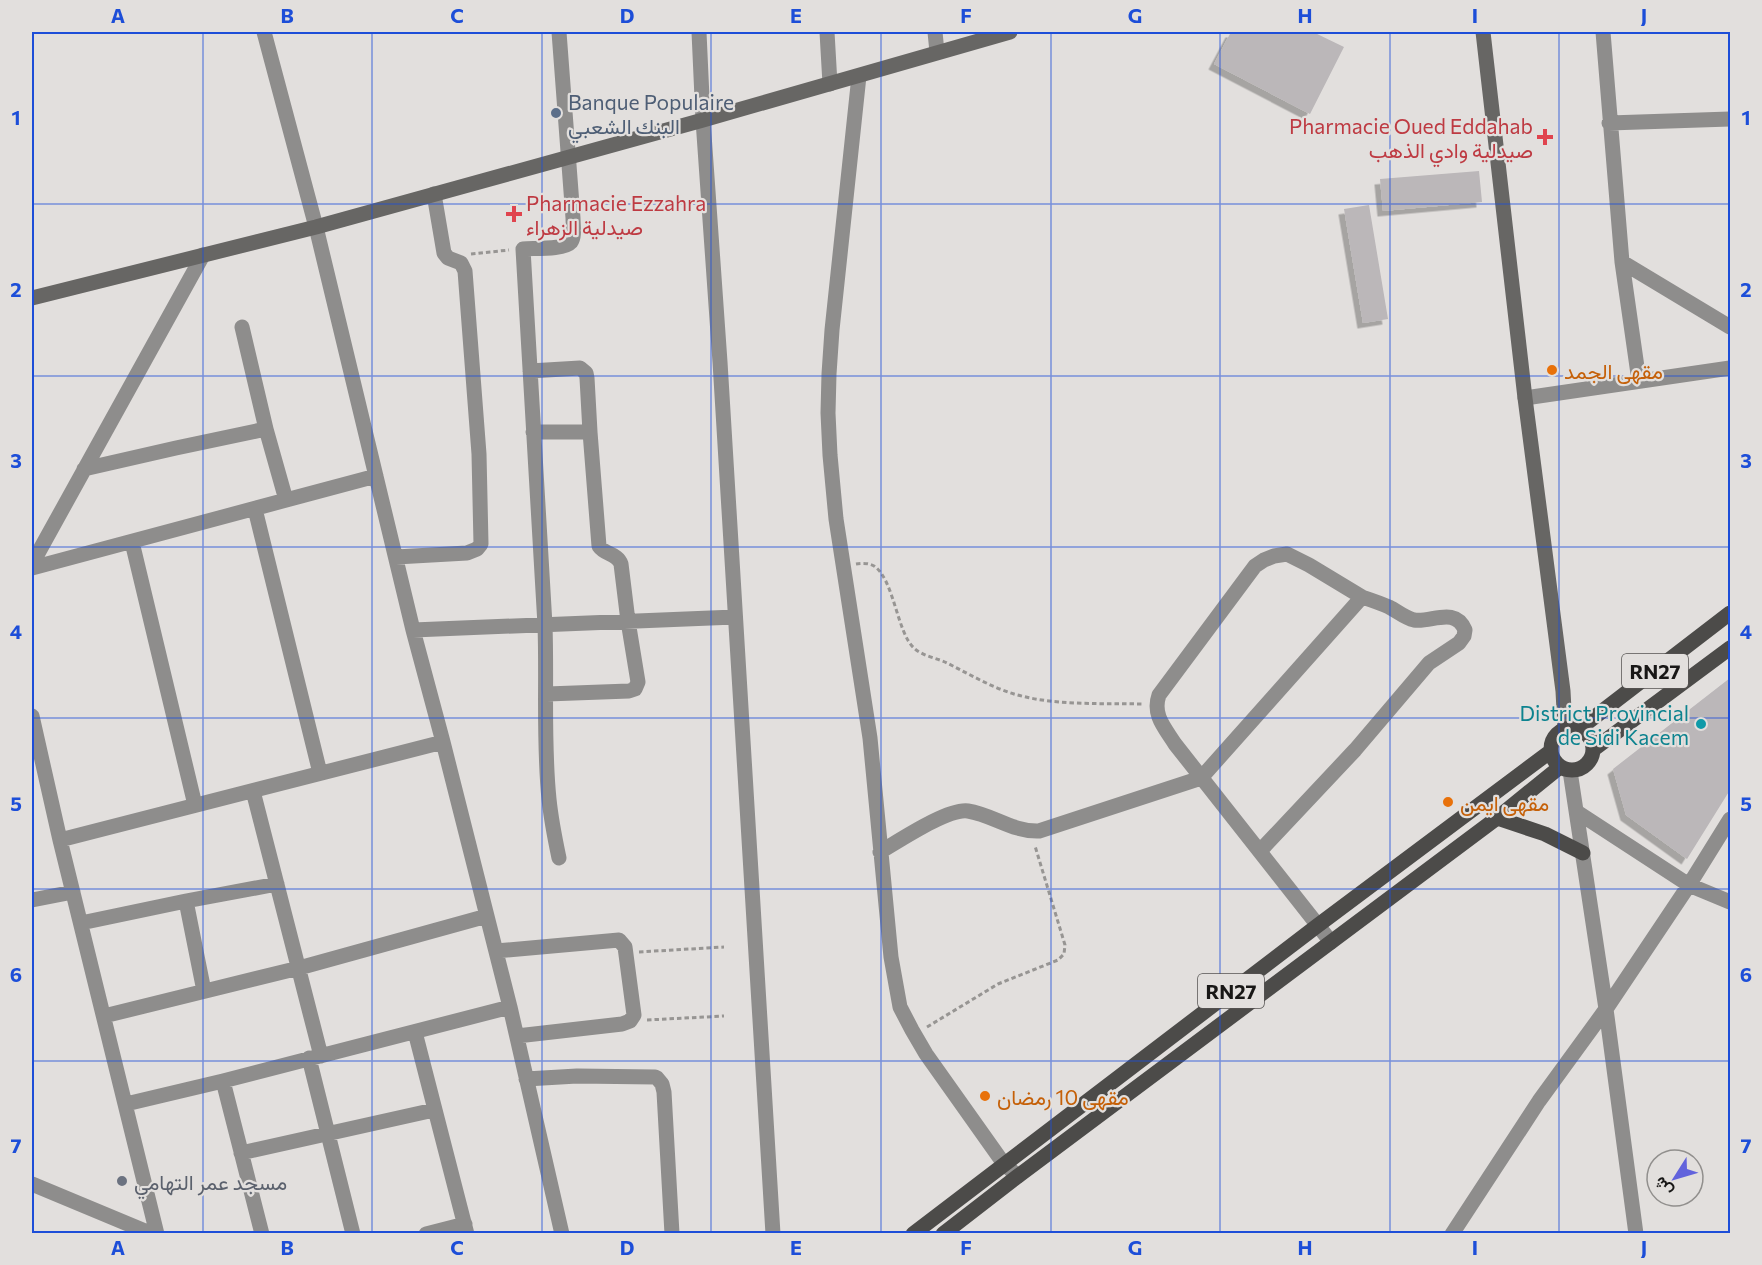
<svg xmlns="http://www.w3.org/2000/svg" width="1762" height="1265" viewBox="0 0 1762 1265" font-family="Commissioner,Vazirmatn,sans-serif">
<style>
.building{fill:#bbb7b9;filter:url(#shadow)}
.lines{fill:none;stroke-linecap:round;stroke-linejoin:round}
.path{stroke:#979593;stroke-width:3;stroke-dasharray:4.5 3;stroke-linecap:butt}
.street{stroke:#8e8d8c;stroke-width:15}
.secondary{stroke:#676664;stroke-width:15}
.primary{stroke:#4c4b49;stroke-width:15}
.grid{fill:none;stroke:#1d4ed8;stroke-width:1.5;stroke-opacity:0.55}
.service-dot{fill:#5c6f8a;stroke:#e2dfdd;stroke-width:2}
.health-dot{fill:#e0444e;stroke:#e2dfdd;stroke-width:2}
.food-dot{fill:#e8710a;stroke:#e2dfdd;stroke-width:2}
.culture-dot{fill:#0f9aa8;stroke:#e2dfdd;stroke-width:2}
.worship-dot{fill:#6b7280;stroke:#e2dfdd;stroke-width:2}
.labels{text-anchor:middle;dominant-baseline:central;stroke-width:4.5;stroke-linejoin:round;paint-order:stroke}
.shield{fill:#e2dfdd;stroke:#555352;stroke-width:1.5}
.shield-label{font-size:20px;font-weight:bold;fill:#181716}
.service-label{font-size:21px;fill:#4e5e75;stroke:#e2dfdd;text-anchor:start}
.health-label{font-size:21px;fill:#be3a42;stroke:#e2dfdd;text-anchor:end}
.food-label{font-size:21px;fill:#c56008;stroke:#e2dfdd;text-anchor:start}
.culture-label{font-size:21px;fill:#0d838f;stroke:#e2dfdd;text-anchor:end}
.worship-label{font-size:21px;fill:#5b616d;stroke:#e2dfdd;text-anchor:start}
.neatline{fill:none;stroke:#1d4ed8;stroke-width:2}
.grid-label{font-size:20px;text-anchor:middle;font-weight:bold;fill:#1d4ed8}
</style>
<defs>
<filter id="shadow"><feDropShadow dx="-5.5" dy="5.5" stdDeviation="0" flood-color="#0004"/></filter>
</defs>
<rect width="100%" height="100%" fill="#e2dfdd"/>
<path class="building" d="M1231,32H1313L1344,47L1310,114L1214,64Z
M1479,171L1482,202L1383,211L1380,179Z
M1369,205L1388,319L1363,323L1344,209Z
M1730,678V790L1687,859L1626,815L1613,769Z"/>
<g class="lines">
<path class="path" d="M471,254L509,250
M856,564C862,563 869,563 874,566C894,579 897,633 914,648C922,656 937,658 947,663C969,674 991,687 1014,694C1055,706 1100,703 1142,704
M639,952L724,947
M647,1020L724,1016
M927,1027L998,984L1058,960L1064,954L1065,945L1035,846"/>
<path class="street" d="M264,32L316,227L413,630L443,742L510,1007L562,1234
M559,32L573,218C573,225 575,237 571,242C564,250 533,248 523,249L545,625C547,683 543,741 549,799C551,819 555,839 559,858
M699,32L703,120L720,362L773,1234
M827,32L830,84
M935,32L937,52
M1603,32L1622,262L1639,381
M859,76L832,330L829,374L828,413L830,455L836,519L870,738L891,957L900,1007L912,1030L926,1054L1004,1164L1018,1176
M1609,123L1730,119
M1622,262L1730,327
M242,327L266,429
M530,371L580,368L586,373L587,378L590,432
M1525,398L1730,368
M533,432H590L599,546C605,555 617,553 621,564L628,621L638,682L635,689L629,691L547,694
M84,469L176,448L266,429L286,500
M255,509L320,773
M132,542L195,805
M396,557L467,553L477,549L481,544L479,454L465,271L461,263L448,258L444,253L434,194
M32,564L203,255
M32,568L376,476
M413,630L735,617
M32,716L60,840L157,1234
M1570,771L1606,1009L1636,1234
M253,791L321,1056
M1577,812L1689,885L1730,902
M60,840L443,742
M880,852C899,841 948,808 968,811C993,815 1013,832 1039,831L1201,778L1362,597C1371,600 1380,603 1389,607C1397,611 1405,618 1414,620C1431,623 1455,606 1465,630L1464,636L1459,643L1429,663L1355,750L1260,851
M32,900L73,892
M186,901L277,884
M81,923L186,901L204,991
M1331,942L1175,744C1165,728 1152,715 1159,695L1255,566L1264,560L1274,556L1287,554L1309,565L1362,597
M496,951L619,940L625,947L634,1015L630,1021L622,1024L517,1036
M104,1016L299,968L487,916
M415,1032L467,1234
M309,1058L353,1234
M526,1079L577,1076L655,1077L657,1078L662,1084L664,1092L672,1234
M223,1081L262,1234
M126,1104L223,1081L510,1007
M241,1153L434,1110
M32,1184L152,1234
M426,1234L465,1224
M1452,1234L1539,1101L1606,1009L1689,885L1730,819"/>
<path class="secondary" d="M1483,32L1525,398L1563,691L1565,729
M32,298L316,227L703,120L1010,32"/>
<path class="primary" d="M1551 749a21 21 0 1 1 42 0a21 21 0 1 1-42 0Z
M1579,729L1730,613
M1594,749L1730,648
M1497,818L1545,834L1583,853
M913,1234L1317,926L1551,751
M943,1234L1018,1176L1497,818L1560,767"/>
</g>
<path class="grid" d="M203,32V1234M372,32V1234M542,32V1234M711,32V1234M881,32V1234M1051,32V1234M1220,32V1234M1390,32V1234M1559,32V1234M32,204H1730M32,376H1730M32,547H1730M32,718H1730M32,889H1730M32,1061H1730"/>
<circle class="service-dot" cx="556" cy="113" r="6"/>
<g class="health-dot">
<path d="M1542 128h6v6h6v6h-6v6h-6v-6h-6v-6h6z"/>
<path d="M511 205h6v6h6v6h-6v6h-6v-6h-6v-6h6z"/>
</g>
<g class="food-dot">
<circle cx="1552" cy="370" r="6"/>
<circle cx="1448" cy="802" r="6"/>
<circle cx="985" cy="1096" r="6"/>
</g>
<circle class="culture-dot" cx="1701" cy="724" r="6"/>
<circle class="worship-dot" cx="122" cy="1181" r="6"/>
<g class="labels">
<g class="shield">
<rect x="1622" y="654" width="66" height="34" rx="4.5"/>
<rect x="1198" y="974" width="66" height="34" rx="4.5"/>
</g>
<g class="shield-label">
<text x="1655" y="671">RN27</text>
<text x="1231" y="991">RN27</text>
</g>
<g class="service-label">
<text x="568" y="101">Banque Populaire<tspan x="568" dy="24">البنك الشعبي</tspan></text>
</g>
<g class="health-label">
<text x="1533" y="125">Pharmacie Oued Eddahab<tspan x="1533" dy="24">صيدلية وادي الذهب</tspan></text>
<text x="526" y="202" text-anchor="start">Pharmacie Ezzahra<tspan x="526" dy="24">صيدلية الزهراء</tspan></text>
</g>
<g class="food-label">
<text x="1564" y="370">مقهى الجمد</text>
<text x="1460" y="802">مقهى ايمن</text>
<text x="997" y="1096">مقهى 10 رمضان</text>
</g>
<g class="culture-label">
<text x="1689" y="712">District Provincial<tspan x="1689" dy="24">de Sidi Kacem</tspan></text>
</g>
<g class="worship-label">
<text x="134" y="1181">مسجد عمر التهامي</text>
</g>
</g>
<rect width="1762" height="1265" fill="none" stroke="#e2dfdd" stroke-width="66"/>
<g transform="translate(1675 1178) rotate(233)"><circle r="28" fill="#e2dfdd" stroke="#918f8d" stroke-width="1.5"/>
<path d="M0-4.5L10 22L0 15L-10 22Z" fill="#6263dc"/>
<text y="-9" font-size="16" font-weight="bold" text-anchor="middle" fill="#181716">ش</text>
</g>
<rect x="33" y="33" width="1696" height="1199" class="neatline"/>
<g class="grid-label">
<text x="118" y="23">A</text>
<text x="287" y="23">B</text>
<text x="457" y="23">C</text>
<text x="627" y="23">D</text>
<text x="796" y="23">E</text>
<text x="966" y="23">F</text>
<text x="1135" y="23">G</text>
<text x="1305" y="23">H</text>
<text x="1475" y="23">I</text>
<text x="1644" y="23">J</text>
<text x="16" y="125">1</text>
<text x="1746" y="125">1</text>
<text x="16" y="297">2</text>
<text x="1746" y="297">2</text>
<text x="16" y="468">3</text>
<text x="1746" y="468">3</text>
<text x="16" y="639">4</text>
<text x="1746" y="639">4</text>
<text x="16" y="811">5</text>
<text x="1746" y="811">5</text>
<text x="16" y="982">6</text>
<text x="1746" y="982">6</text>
<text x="16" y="1153">7</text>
<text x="1746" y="1153">7</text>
<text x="118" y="1255">A</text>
<text x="287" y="1255">B</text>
<text x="457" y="1255">C</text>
<text x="627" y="1255">D</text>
<text x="796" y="1255">E</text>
<text x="966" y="1255">F</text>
<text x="1135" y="1255">G</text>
<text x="1305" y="1255">H</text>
<text x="1475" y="1255">I</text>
<text x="1644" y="1255">J</text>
</g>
</svg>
